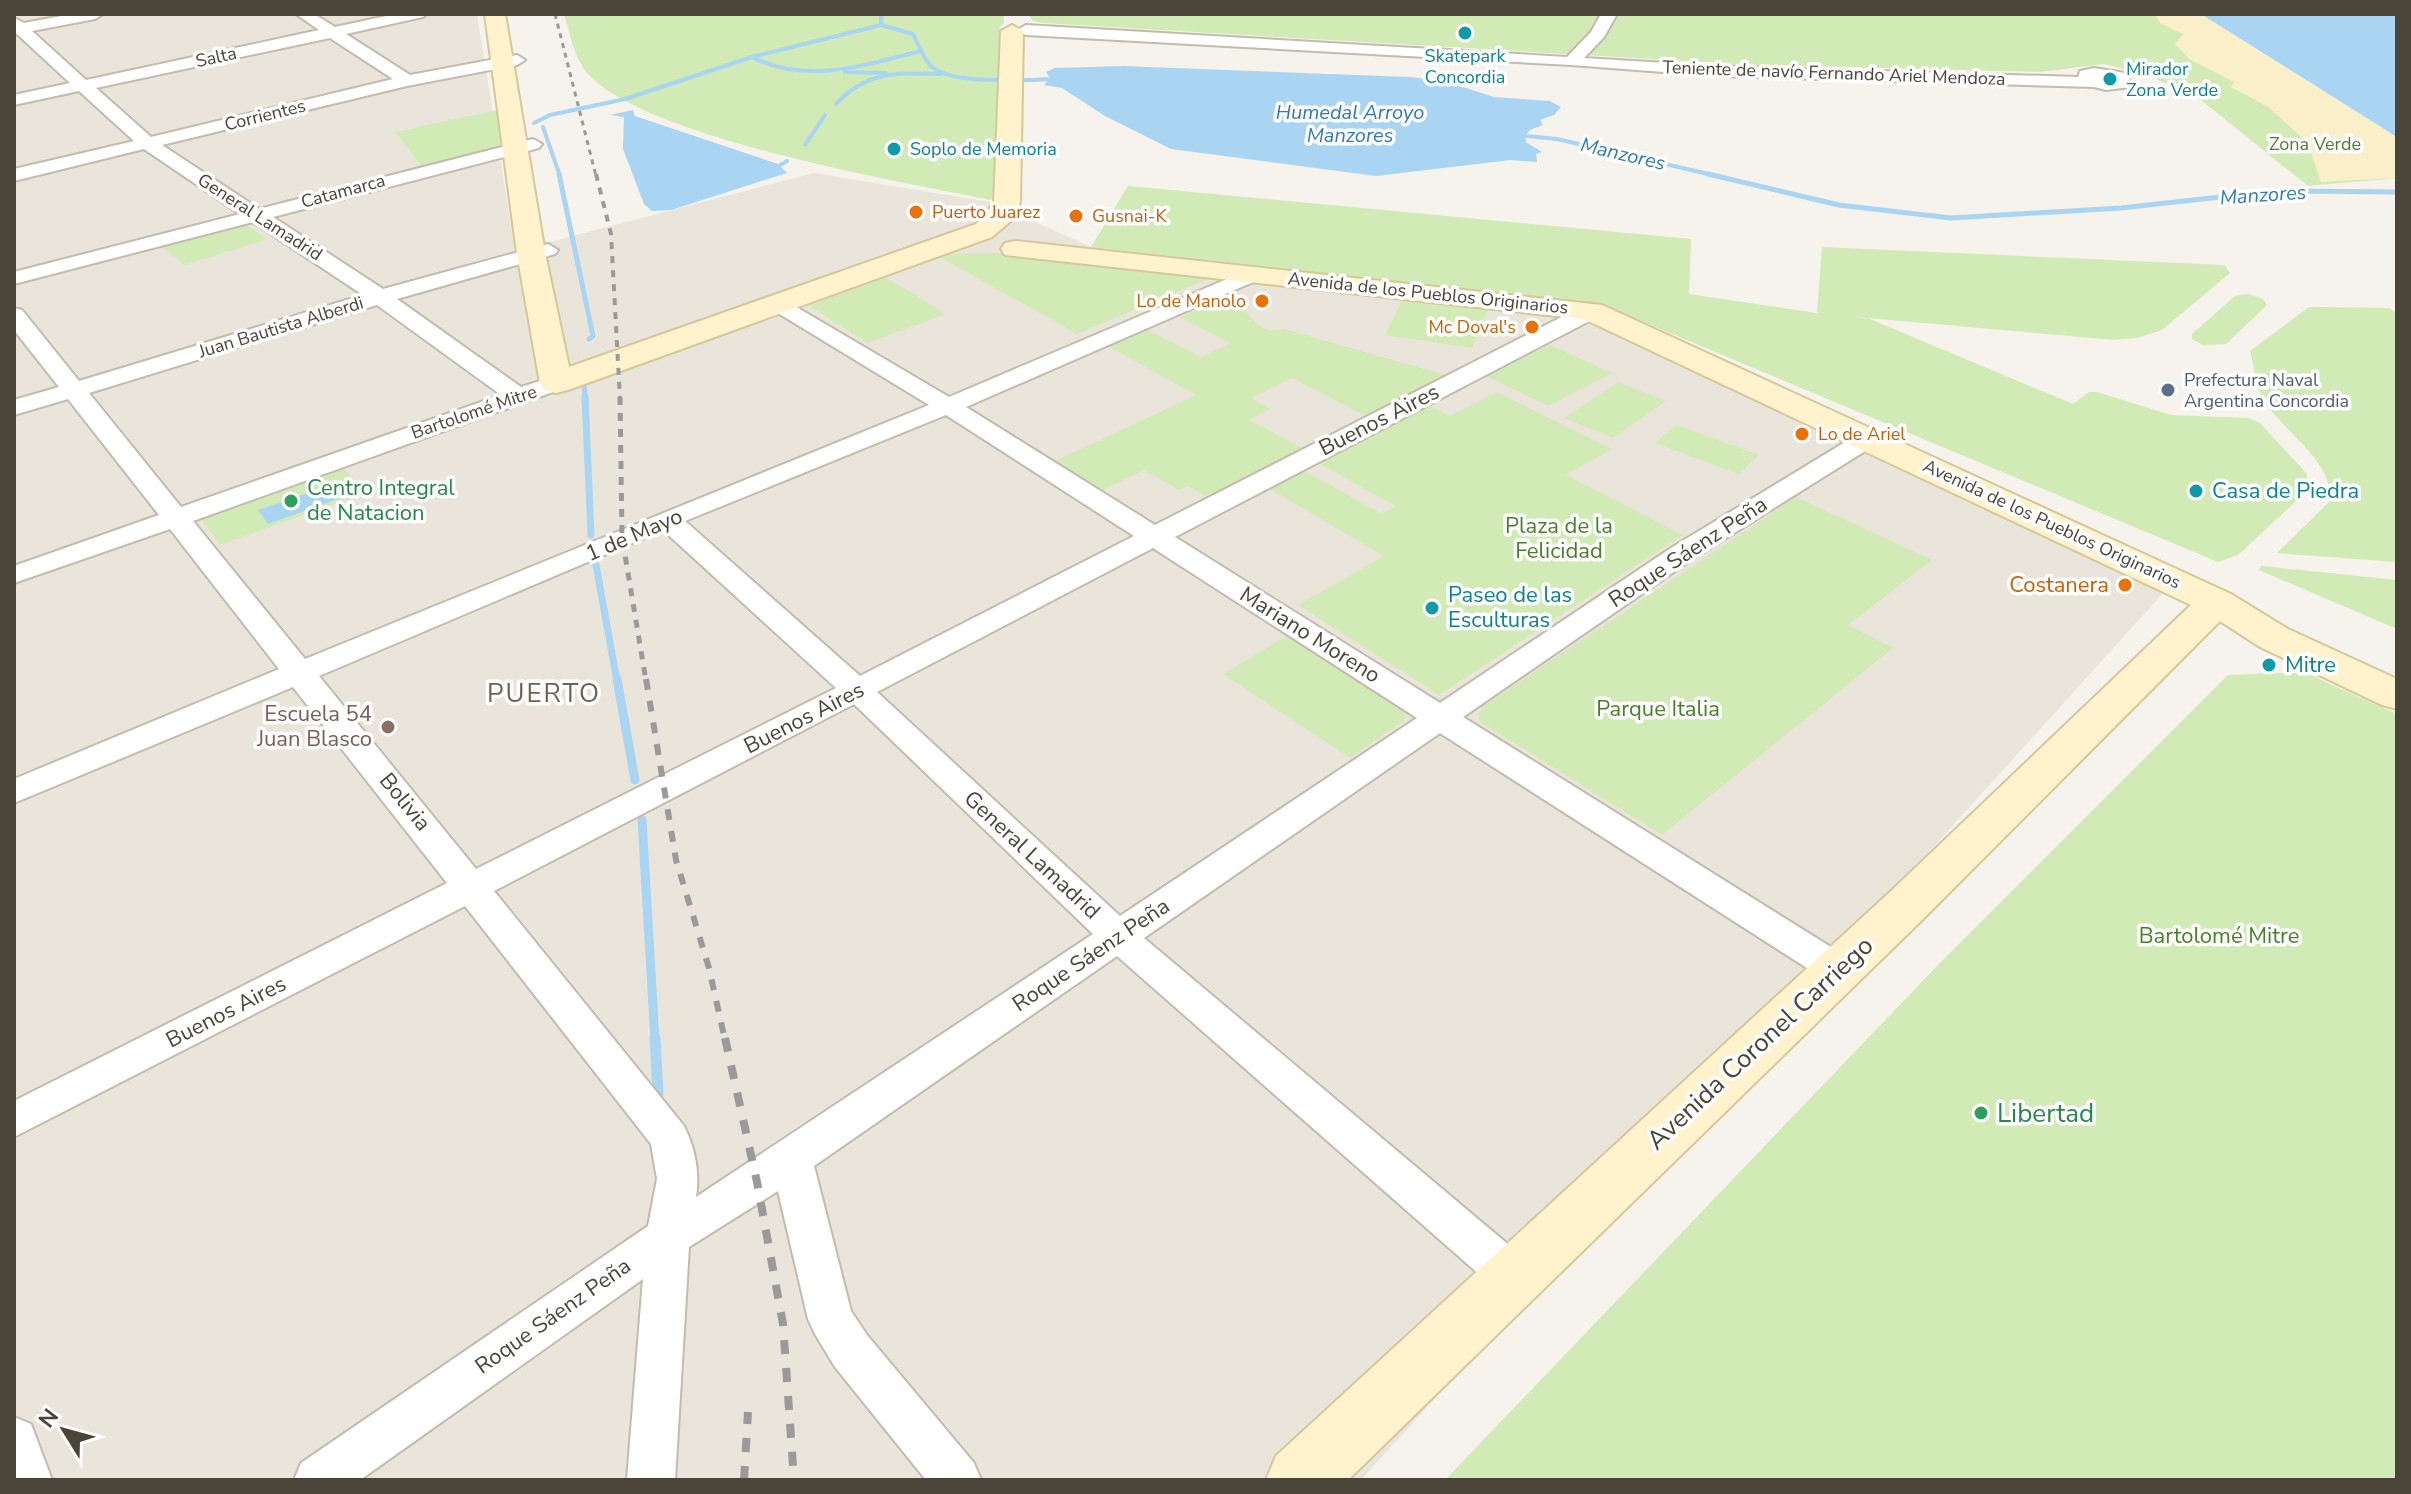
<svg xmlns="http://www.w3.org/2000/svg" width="2411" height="1494" viewBox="0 0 2411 1494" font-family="'Nunito Sans',sans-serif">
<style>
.residential{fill:#eae5da}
.green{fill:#d2eab5}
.sand{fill:#f9efc9}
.water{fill:#a9d4f2}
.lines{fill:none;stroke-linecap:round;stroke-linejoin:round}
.stream-far4{stroke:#a9d4f2;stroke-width:4}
.stream-far3{stroke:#a9d4f2;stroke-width:5}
.stream-far2{stroke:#a9d4f2;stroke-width:7}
.stream-far1{stroke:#a9d4f2;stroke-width:9}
.stream{stroke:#a9d4f2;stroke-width:11}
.street-casing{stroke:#c2bbae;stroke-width:4}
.secondary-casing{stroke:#d6c79b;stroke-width:4}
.street{fill:#fff;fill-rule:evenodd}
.secondary{fill:#fff3cd;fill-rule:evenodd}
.rail-far4{stroke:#9a9a9a;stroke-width:3;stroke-dasharray:5 5;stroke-linecap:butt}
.rail-far3{stroke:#9a9a9a;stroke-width:4;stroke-dasharray:7 7;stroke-linecap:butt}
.rail-far2{stroke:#9a9a9a;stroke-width:5;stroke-dasharray:8 8;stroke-linecap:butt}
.rail-far1{stroke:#9a9a9a;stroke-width:6;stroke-dasharray:11 11;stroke-linecap:butt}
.rail{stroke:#9a9a9a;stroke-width:8;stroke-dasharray:14 14;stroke-linecap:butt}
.culture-dot{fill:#0f9aa8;stroke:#fff;stroke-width:3}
.food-dot{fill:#e8710a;stroke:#fff;stroke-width:3}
.service-dot{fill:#5c6f8a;stroke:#fff;stroke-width:3}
.leisure-dot{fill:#2e9e5b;stroke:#fff;stroke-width:3}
.education-dot{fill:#8d6e63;stroke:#fff;stroke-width:3}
.labels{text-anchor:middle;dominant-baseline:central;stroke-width:7;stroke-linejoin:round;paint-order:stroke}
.far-culture-label{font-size:18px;fill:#0d838f;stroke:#fff;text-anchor:start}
.far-street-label{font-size:18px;fill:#4b4439;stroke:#fff}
.far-park-label{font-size:18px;fill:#4a7f2a;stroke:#fff}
.far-food-label{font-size:18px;fill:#c56008;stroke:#fff;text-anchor:start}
.far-service-label{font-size:18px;fill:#4e5e75;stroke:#fff;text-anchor:start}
.far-water-label{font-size:20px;font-style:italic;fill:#2e7ab2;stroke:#fff}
.street-label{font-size:22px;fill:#4b4439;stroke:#fff}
.leisure-label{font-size:22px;fill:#27864d;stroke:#fff;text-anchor:start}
.culture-label{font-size:22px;fill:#0d838f;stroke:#fff;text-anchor:start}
.park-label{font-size:22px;fill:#4a7f2a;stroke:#fff}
.food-label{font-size:22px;fill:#c56008;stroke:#fff;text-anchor:end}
.education-label{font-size:22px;fill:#785e54;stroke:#fff;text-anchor:end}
.quarter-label{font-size:26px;letter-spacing:2px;fill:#6e6250;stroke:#fff}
.near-street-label{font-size:26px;fill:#4b4439;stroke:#fff}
.near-leisure-label{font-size:26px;fill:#27864d;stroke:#fff;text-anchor:start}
</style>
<rect width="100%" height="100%" fill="#f6f3ec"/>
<path class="residential" d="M14,14H477L515,251L814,173L990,202L1091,247L1598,303L2164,592L1361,1480H14Z"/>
<path class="green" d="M564,14H1004V23L999,28L1003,31L995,197L990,200C908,183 624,135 582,66C573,51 569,30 564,14Z
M1028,14H2184L2397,178L2308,186L2201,100L2148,75L2104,64L2040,72L1753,65L1043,23L1033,21Z
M497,110L501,145L421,166L396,132Z
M1128,186L1691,239L1689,294L1817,313L1822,247L2224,265L2230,273L2162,330L2136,338L2115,340L1855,317L1870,319L2073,404L2089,392H2097L2171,415L2249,418L2260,423L2307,474V491L2238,555L2218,562L1598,303L1091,247Z
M230,224L247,225L267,239L185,265L160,245Z
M971,253H1012L1217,275L1077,334L938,256Z
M882,275L946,314L867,343L811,307V300Z
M1233,294C1250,314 1257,336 1284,329L1449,376L1369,418L1292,378L1251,398L1270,409L1249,420L1306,450L1210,499L1188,486L1179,490L1144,470L1103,490L1055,461L1196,395L1104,344L1144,328L1201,357L1230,343L1180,317Z
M2248,294L2263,299L2267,305L2226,344L2203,345L2192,339V334L2235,296Z
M1403,298L1488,310L1472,348L1385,335Z
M2309,307L2389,308L2397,314V562L2277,553L2331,500C2331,457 2279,430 2261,395C2255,383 2254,365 2250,351Z
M1550,345L1612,373L1548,406L1486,376Z
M1618,382L1666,401L1613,438L1564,418Z
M1497,392L1612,449L1566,475L1683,535L1439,695L1298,605L1384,556L1270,489L1305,471L1382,514L1396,506L1318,463L1429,405L1450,416Z
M1676,425L1759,455L1739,474L1655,443Z
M342,466L365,493L220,545L200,517Z
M1796,497L1932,560L1848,625L1893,648L1662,835L1480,722L1478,715L1483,706Z
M2261,566L2397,580V629L2259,570Z
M1286,636L1399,705L1405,713L1404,721L1350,758L1223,674Z
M2304,672L2397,714V1480H1445L1936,967L2228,675Z"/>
<path class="sand" d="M2201,14L2397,137V178L2321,182L2307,142L2268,107L2231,87L2234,82L2189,59L2175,44L2183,34L2160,23L2155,15Z"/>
<path class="water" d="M2201,14H2397V137Z
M1123,66L1410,77L1447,82L1494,97L1550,101L1561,107L1554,115L1540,120L1543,125L1530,130L1525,136L1526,142L1542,152L1536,154L1537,162L1510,160L1376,176L1171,149L1105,116L1062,88L1044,85L1050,78L1046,72L1055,68Z
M633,110L635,116L778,164L787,173L671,210L652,211L644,204L623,149L624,117L610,115Z
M347,480L357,492L268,524L258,510Z"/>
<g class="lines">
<path class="stream-far4" d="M881,14V25L913,34C918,44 924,60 932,67C952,85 1031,80 1058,79
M752,57L881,25
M845,72L886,73
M836,104C867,70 899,73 941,74
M534,123L550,115L625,99L752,57C808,85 864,65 921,51
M543,127L560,176
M1516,135L1557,139L1717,176
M805,145L825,115
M772,170L787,161"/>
<path class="stream-far3" d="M559,174L593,336L589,339
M1708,174L1839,205L1951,218L2121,208L2274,191L2397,192
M584,382L585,399"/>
<path class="stream-far2" d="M585,397L591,535
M596,565L617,681"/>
<path class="stream-far1" d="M617,679L635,780
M642,820L655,1040"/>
<path class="stream" d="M655,1038L658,1094"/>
<defs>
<path id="street" d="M72,14H103L95,19L32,31L86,80L319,30L296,14H314L335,27L396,14H426L423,17L346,34L410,75L517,55L525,60L517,65L407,86L162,145L259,209L533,139L542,144L539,148L273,217L383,289L548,244L558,250L555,254L397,299L521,387L556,376L564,378L568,383L564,388L193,521L305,659L929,405L773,310L770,305L781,298L949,397L1246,271H1260L1264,275L1260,279L966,407L1155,525L1583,306H1599L1602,311L1599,316L1175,537L1440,703L1671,548L1860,433H1878L1881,438L1878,443L1691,560L1463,717L1850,959L1856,969L1850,979L1837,983L1824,979L1440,733L1144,938L1529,1262L1535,1276L1529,1290L1513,1296L1497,1290L1117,956L814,1166L851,1311L867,1335L974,1463L981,1480H926L835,1367L815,1334L808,1319L778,1191L689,1247L675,1480H627L643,1279L360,1480H294L301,1463L648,1226L657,1179L651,1144L465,906L14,1137V1101L447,883L293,687L14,803V779L279,669L170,529L14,583V566L159,515L68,399L14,415V400L59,387L14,330V308L22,310L79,381L363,295L253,222L14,284V272L240,214L144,149L14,181V169L134,141L79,91L14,105V95L70,83L17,34L14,35V18L24,23ZM330,38L393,79L151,137L96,88ZM377,305L501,395L181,507L89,393ZM946,415L1134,536L860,676L685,521ZM663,530L836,688L476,869L319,676ZM1153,548L1417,718L1120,916L877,692ZM854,704L1093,934L696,1197C700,1173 695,1148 684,1126L494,891Z
M1601,14H1617L1604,37L1584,58L1716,66L2078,77L2080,71L2094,68L2125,73L2132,83L2130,87L2106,90L2094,87L1716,76L1571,65L1026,35L1018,30L1026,25L1567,57L1591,32Z
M14,1417L31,1424L52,1480H14Z"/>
<path id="secondary" d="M485,14H505L545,253L569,367L976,224L994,203L1001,31L1012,25L1023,31L1020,203L1012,220L992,237L568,390L556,393L544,390L540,383L517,253Z
M1015,241L1602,305L2231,594L2288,629L2397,679V709L2382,705L2260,647L2220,621L1924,918L1348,1480H1266L1276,1456L1890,892L2191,605L1584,319L1005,255L1001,249L1005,243Z"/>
</defs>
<use href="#street" class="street-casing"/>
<use href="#secondary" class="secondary-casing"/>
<use href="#street" class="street"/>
<use href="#secondary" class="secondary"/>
<path class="rail-far4" d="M555,14L596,176"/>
<path class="rail-far3" d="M596,174L611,234L620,399"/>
<path class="rail-far2" d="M620,397L622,537L646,681"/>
<path class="rail-far1" d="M646,679L676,860L709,968L725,1040"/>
<path class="rail" d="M725,1038L757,1182L783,1324L794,1480
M744,1480L748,1412"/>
</g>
<g class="culture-dot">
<circle cx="1465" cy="33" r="8"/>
<circle cx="2110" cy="79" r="8"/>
<circle cx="894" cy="149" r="8"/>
<circle cx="2196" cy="491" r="8"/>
<circle cx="1432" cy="608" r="8"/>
<circle cx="2269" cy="665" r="8"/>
</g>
<g class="food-dot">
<circle cx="916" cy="212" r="8"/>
<circle cx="1076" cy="216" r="8"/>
<circle cx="1262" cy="301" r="8"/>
<circle cx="1532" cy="327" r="8"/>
<circle cx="1802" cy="434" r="8"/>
<circle cx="2125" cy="585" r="8"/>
</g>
<circle class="service-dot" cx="2168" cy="390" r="8"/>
<g class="leisure-dot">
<circle cx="291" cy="501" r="8"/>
<circle cx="1981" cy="1113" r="8"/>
</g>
<circle class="education-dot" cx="388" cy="727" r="8"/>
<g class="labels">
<g class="far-culture-label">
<text x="1465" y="56" text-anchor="middle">Skatepark<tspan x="1465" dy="21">Concordia</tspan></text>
<text x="2126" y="69">Mirador<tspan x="2126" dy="21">Zona Verde</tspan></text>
<text x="910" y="149">Soplo de Memoria</text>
</g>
<g class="far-street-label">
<text transform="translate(216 57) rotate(-12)">Salta</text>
<text transform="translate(1834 73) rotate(2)">Teniente de navío Fernando Ariel Mendoza</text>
<text transform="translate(265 115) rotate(-14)">Corrientes</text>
<text transform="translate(343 191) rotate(-15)">Catamarca</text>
<text transform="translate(260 217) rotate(33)">General Lamadrid</text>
<text transform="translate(1428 293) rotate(6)">Avenida de los Pueblos Originarios</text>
<text transform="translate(281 327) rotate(-17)">Juan Bautista Alberdi</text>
<text transform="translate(474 412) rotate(-19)">Bartolomé Mitre</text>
<text transform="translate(2052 524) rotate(25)">Avenida de los Pueblos Originarios</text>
</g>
<g class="far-park-label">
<text x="2315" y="144">Zona Verde</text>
</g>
<g class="far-food-label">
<text x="932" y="212">Puerto Juarez</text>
<text x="1092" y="216">Gusnai-K</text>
<text x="1246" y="301" text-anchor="end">Lo de Manolo</text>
<text x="1516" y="327" text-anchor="end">Mc Doval's</text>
<text x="1818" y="434">Lo de Ariel</text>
</g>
<g class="far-service-label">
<text x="2184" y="380">Prefectura Naval<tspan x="2184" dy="21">Argentina Concordia</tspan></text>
</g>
<g class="far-water-label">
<text x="1350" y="112">Humedal Arroyo<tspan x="1350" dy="23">Manzores</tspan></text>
<text transform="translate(1623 154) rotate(13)">Manzores</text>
<text transform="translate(2263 195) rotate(-4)">Manzores</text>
</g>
<g class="street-label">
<text transform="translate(1379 420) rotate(-27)">Buenos Aires</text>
<text transform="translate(634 535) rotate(-23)">1 de Mayo</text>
<text transform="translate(1688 552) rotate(-33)">Roque Sáenz Peña</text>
<text transform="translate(1310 635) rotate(32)">Mariano Moreno</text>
<text transform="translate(804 718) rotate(-27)">Buenos Aires</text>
<text transform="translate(405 802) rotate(51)">Bolivia</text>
<text transform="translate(1032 855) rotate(43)">General Lamadrid</text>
<text transform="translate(1091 955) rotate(-34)">Roque Sáenz Peña</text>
<text transform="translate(226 1012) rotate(-27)">Buenos Aires</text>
<text transform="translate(553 1316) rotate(-35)">Roque Sáenz Peña</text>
</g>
<g class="leisure-label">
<text x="307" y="488">Centro Integral<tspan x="307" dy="25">de Natacion</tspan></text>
</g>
<g class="culture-label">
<text x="2212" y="491">Casa de Piedra</text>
<text x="1448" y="595">Paseo de las<tspan x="1448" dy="25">Esculturas</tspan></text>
<text x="2285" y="665">Mitre</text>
</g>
<g class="park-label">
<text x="1559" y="526">Plaza de la<tspan x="1559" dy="25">Felicidad</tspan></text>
<text x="1658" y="709">Parque Italia</text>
<text x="2219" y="936">Bartolomé Mitre</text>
</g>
<g class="food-label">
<text x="2109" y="585">Costanera</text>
</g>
<g class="education-label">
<text x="372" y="714">Escuela 54<tspan x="372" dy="25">Juan Blasco</tspan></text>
</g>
<g class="quarter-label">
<text x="544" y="693">PUERTO</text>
</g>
<g class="near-street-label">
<text transform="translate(1760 1043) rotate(-43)">Avenida Coronel Carriego</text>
</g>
<g class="near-leisure-label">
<text x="1997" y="1113">Libertad</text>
</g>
</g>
<rect width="2411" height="1494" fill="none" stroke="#4b4439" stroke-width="32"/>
<g transform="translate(64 1430) rotate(307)" stroke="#ffffff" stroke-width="6" paint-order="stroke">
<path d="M0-6L14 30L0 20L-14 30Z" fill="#4b4439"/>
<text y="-12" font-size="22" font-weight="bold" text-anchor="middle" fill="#4b4439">N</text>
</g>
</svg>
